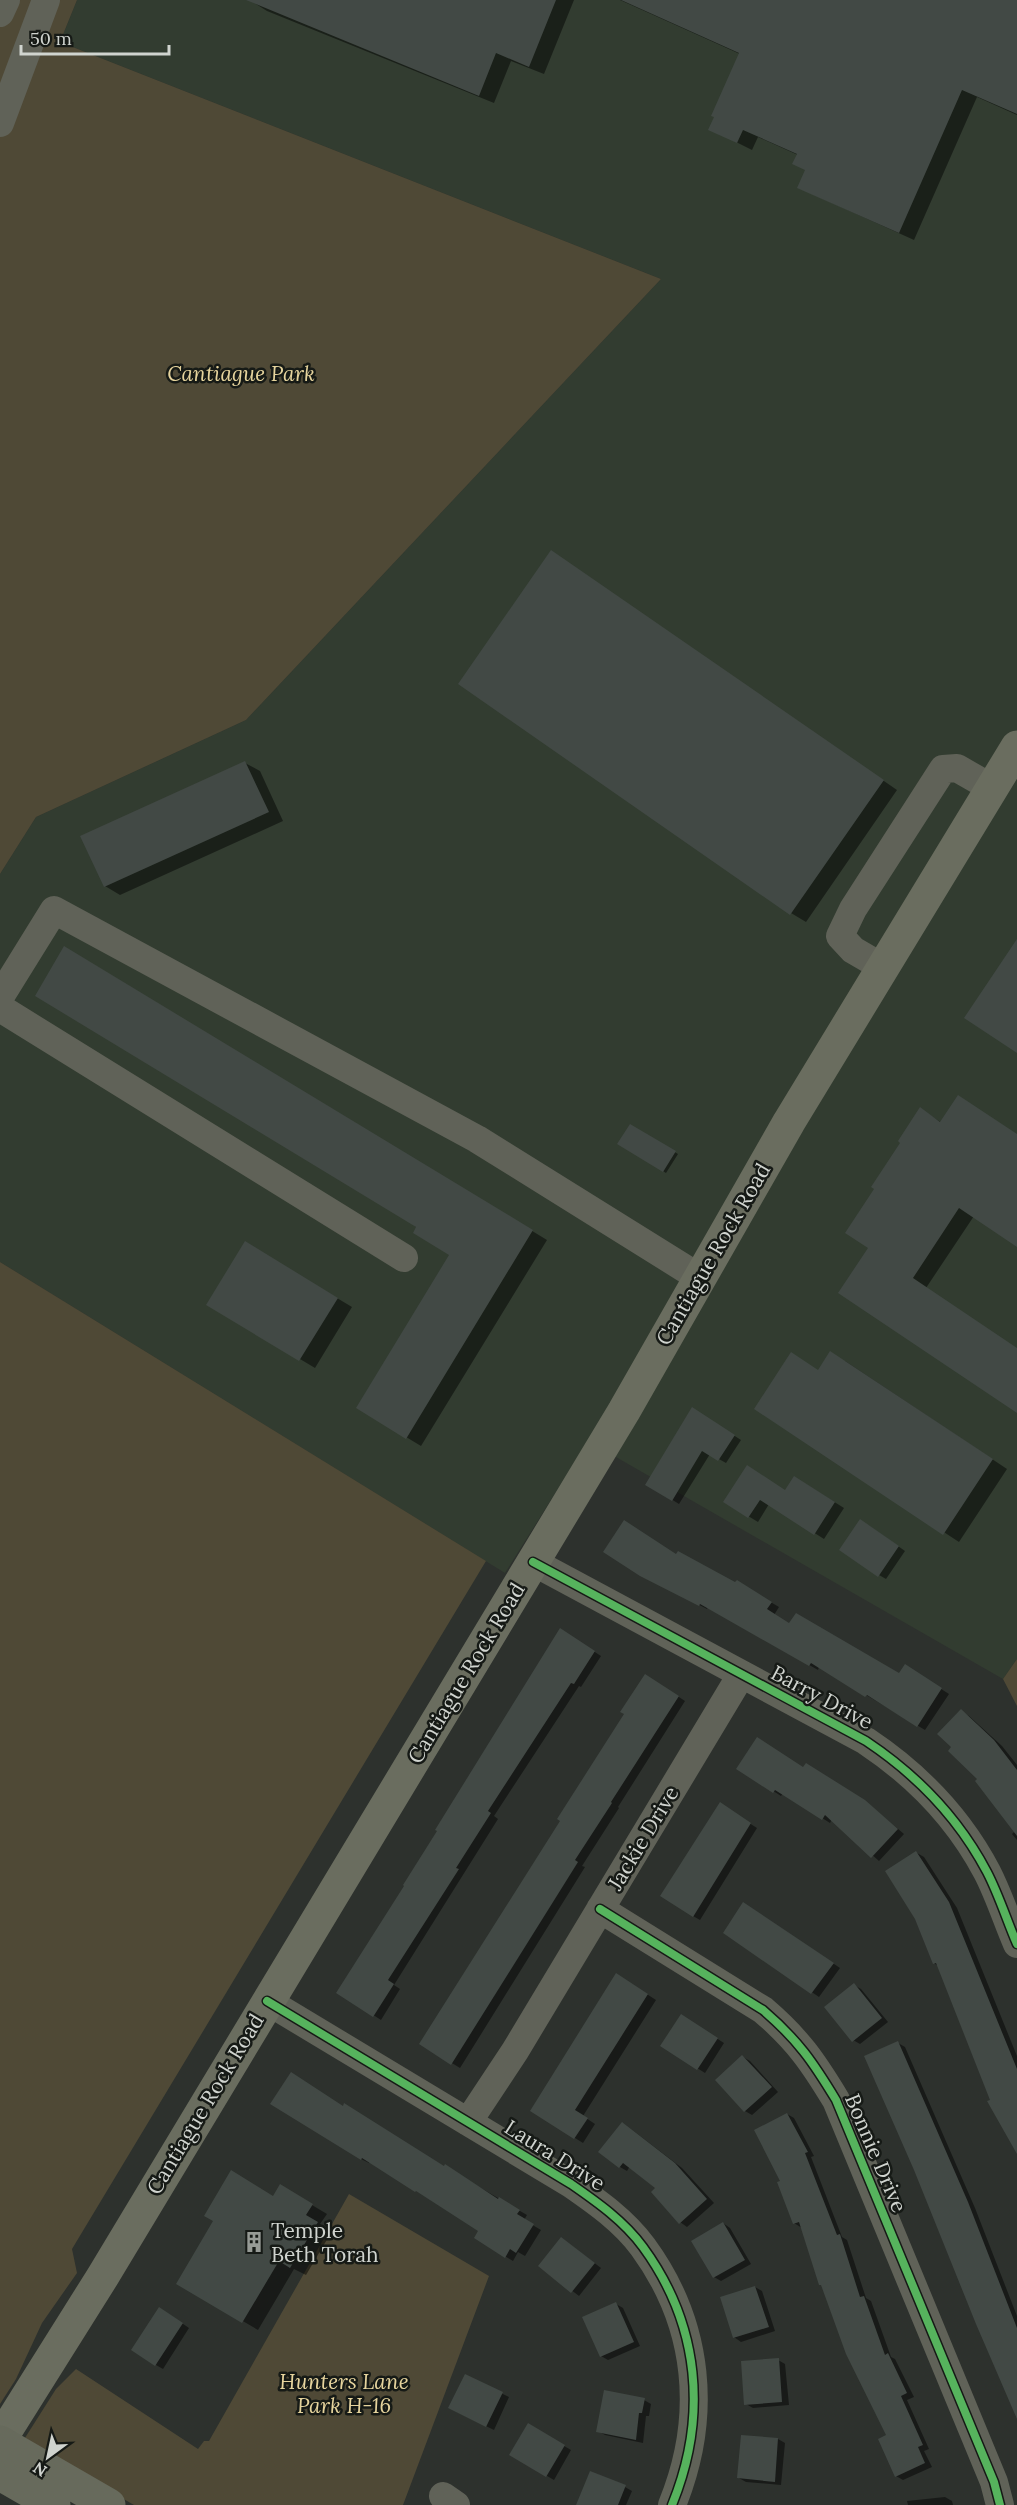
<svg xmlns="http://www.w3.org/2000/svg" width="1017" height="2505" viewBox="0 0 1017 2505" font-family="Lora,serif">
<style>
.built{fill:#323c30}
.green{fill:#4f4936}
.shadow{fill:#0007}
.building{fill:#424945}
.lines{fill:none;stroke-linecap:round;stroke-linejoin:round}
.minor{stroke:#606258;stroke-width:28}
.major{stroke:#6a6d5f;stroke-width:33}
.highway{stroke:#676a5c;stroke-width:33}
.cycleway-casing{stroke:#161a16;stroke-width:11}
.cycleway{stroke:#56b35d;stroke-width:8}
.labels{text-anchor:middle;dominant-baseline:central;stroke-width:5;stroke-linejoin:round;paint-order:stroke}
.park-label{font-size:21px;font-style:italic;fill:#e6d49d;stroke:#161a16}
.street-label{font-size:21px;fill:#d0d4cf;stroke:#161a16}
.poi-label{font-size:21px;fill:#d0d4cf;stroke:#161a16;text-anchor:start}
</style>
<rect width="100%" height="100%" fill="#2d312d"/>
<path class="built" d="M77,0H1017V1659L1003,1679L588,1441L505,1573L0,1262V874L36,817L246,720L661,279L60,42Z"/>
<path class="green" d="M0,0H77L60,42L661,279L246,720L36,817L0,874Z
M0,1262L486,1561L72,2249L77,2273L42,2323L16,2379L0,2404Z
M1017,1659V1706L1003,1679Z
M349,2194L489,2276L403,2505H134L23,2441L56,2389L76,2369L198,2449L204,2441H209Z"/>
<path class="shadow" d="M254,0H574L544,74L511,61L494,103L267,11L253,2Z
M620,0H1017V115L977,97L914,240L799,188L806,170L798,155L758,137L752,150L710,129L740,54Z
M552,552L897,790L806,922L791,913Z
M245,763L260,771L283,821L120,895L105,886Z
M79,956L547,1240L421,1446L358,1408L451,1255Z
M920,1109L942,1123L1017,1135V1245L974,1216L926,1288L1017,1349V1411L870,1248L876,1188Z
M631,1126L678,1154L666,1173L619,1143Z
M260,1252L352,1307L315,1368L208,1304Z
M845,1361L1007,1469L959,1542L756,1409L819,1371Z
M699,1413L741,1440L726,1463L710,1454L679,1504L647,1484Z
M804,1483L844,1508L824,1539L769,1504L758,1522L725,1502L786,1491Z
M868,1525L905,1551L886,1579L879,1575Z
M677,1556L736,1584L737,1582L779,1607L774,1615L790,1625L900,1675L913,1671L949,1694L925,1730L819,1667L818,1670L708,1607L707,1609L650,1579Z
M567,1634L601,1656L581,1687L579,1686L494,1816L498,1819L394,1985L400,1989L381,2020L338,1992Z
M653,1680L685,1701L618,1807L619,1808L582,1866L585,1867L460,2068L421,2044Z
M961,1711L969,1716L1002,1746L1017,1765V1840L1012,1834L1015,1831L980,1779L953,1747Z
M738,1768L804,1769L872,1807L904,1834L879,1861L832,1819L830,1823L783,1793L781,1796Z
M727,1809L757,1828L700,1920L693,1916Z
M917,1853L924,1857L957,1908L1017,2056V2151L991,2100L938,1966L934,1963Z
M751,1908L840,1968L819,1997L725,1933Z
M625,1980L656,2000L583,2116L595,2124L583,2143L532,2111Z
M854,1985L861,1989L888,2022L860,2044L853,2040Z
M688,2020L724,2043L705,2073L662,2046Z
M898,2043L905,2047L975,2208L1017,2316V2415Z
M743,2057L750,2061L778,2092L752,2115L745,2111L717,2081Z
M344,2108L527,2215L524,2220L541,2230L525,2256L518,2252L513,2261L476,2238L480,2230L370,2162L369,2163L361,2159Z
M787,2114L794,2118L814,2156L811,2157L842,2237L847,2240L866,2298L871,2301L891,2357L895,2359L914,2397L907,2400L929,2449L924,2451L932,2467L903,2480L896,2476L888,2436L802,2228L794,2223L783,2182Z
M623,2123L682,2168L714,2203L687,2227L680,2222L658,2188L630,2166L627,2171L620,2167Z
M280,2186L327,2214L320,2224L332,2231L306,2275L294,2269L258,2330L178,2283L274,2198Z
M723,2223L730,2228L751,2264L721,2281L714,2277Z
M568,2243L601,2268L579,2296L540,2266Z
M755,2287L762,2291L775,2331L741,2342L734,2337Z
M616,2304L623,2308L640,2346L608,2360L601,2356Z
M167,2313L189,2328L163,2369L156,2365Z
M778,2360L785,2364L789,2405L753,2408L746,2404Z
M466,2376L509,2397L494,2430L457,2412Z
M644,2400L651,2404L649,2416H646L643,2443L605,2435L598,2431Z
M528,2425L571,2450L554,2480L511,2455Z
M778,2439L785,2443L781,2485L746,2482L739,2478Z
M625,2487L632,2491L626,2505H578Z
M945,2497L952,2501L953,2505H908L907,2501Z"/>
<path class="building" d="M246,0H556L529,67L496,53L479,96Z
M621,0H1017V114L962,90L899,233L797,188L805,170L792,164L797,154L743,130L737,143L708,130L714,117L711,116L739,53Z
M551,550L884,780L790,915L458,684Z
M245,761L269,812L104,887L80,836Z
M1017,939V1053L964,1018Z
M64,946L533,1230L406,1439L356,1408L449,1255L413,1233L416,1227L35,996Z
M958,1095L1017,1134V1247L959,1208L913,1278L1017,1348V1413L838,1293L868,1248L845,1233L874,1189L871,1187L900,1143L898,1141L920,1107L940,1122Z
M630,1124L676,1151L663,1172L617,1144Z
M245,1241L338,1298L299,1361L206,1305Z
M830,1351L993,1459L943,1535L754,1409L791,1352L818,1370Z
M692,1407L735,1435L718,1461L702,1451L672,1501L645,1485Z
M747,1465L785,1490L794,1476L835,1502L814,1535L760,1500L748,1518L723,1502Z
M860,1519L899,1546L878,1577L839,1550Z
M624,1520L676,1554L678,1551L735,1582L737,1580L772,1602L767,1609L789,1623L796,1613L899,1673L905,1664L942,1688L917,1727L867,1695L865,1697L811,1663L809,1666L700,1604L699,1606L640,1576L603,1552Z
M560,1628L595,1651L574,1684L571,1683L488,1811L491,1813L456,1868L459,1869L388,1980L394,1984L373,2017L336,1993L404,1886L403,1885L437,1831L435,1830Z
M645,1674L679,1696L611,1802L612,1803L575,1860L578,1862L451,2065L419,2044L560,1821L557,1819L624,1714L620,1712Z
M961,1709L994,1740L1017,1770V1836L975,1781L977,1779L948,1751L951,1747L937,1734Z
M757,1737L803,1767L806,1763L865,1800L898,1829L871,1858L825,1815L822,1820L775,1790L773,1793L736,1769Z
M720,1802L751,1823L693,1917L660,1896Z
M916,1851L949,1902L1017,2069V2154L987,2101L990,2100L936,1963L933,1964L915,1919L885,1871Z
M743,1902L834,1963L811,1994L723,1933Z
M616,1973L648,1994L575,2110L588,2118L574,2139L530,2111Z
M854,1983L882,2018L852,2042L824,2007Z
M681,2014L718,2038L697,2070L660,2046Z
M898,2041L968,2202L1017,2328V2419L976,2324L914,2170L864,2056Z
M742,2055L772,2087L744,2112L715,2080Z
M291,2072L343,2106L344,2103L444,2166L445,2164L498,2199L499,2197L520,2210L517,2214L534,2224L516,2253L510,2249L505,2258L474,2238L478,2231L416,2191L415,2192L362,2158L361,2160L270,2104Z
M787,2113L808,2152L805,2153L837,2235L840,2234L860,2297L864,2296L885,2355L888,2353L907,2393L901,2396L923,2445L918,2447L925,2463L895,2477L878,2439L886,2435L846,2354L821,2285H819L799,2222L793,2224L777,2182L780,2181L754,2130Z
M622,2122L675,2163L707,2199L679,2224L651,2192L655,2188L623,2163L619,2168L598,2152Z
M231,2170L273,2196L280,2184L313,2204L306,2215L318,2222L290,2268L279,2261L242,2323L176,2284L213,2221L204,2216Z
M723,2222L745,2260L713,2278L691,2241Z
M561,2237L595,2263L571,2293L538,2266Z
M755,2286L769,2327L733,2338L720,2297Z
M616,2302L634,2342L600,2357L582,2317Z
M159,2307L183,2323L155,2366L131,2350Z
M779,2358L782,2402L744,2405L741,2361Z
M465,2374L503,2392L486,2427L448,2408Z
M604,2390L645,2398L642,2413H639L636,2440L596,2432Z
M528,2423L565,2445L546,2477L509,2455Z
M741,2435L778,2438L775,2482L737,2478Z
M590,2471L626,2485L618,2505H576Z"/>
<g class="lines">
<path class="minor" d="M0,13L6,0
M0,123L46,0
M884,968L853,950L840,936L853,909L943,769L957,768L992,788
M0,997L54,910L477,1139L700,1278
M0,1008L404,1258
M533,1562L866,1741C917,1775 958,1817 987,1872C999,1895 1007,1921 1017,1944
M600,1909L763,2010C798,2040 813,2062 836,2100L994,2482L1000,2505
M267,2001L571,2184C597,2202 624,2221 643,2247C700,2325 708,2417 672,2505
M468,2122L515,2051L741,1675
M443,2496L456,2505"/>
<path class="major" d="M0,2440L103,2276L624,1411L789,1122L1017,747"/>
<path class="highway" d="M0,2442L109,2505
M0,2474L54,2505"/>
<defs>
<path id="cycleway" d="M533,1562L866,1741C917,1775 958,1817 987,1872C999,1895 1007,1921 1017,1944
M600,1909L763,2010C798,2040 813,2062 836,2100L994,2482L1000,2505
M267,2001L571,2184C597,2202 624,2221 643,2247C700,2325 708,2417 672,2505"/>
</defs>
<use href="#cycleway" class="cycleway-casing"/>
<use href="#cycleway" class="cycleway"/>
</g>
<defs>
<symbol id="building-bare" viewBox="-9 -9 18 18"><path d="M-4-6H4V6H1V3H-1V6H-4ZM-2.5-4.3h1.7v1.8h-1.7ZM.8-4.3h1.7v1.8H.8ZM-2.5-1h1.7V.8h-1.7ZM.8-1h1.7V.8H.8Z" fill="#979b96" stroke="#161a16" stroke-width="2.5" paint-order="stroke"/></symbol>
</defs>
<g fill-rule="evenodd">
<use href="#building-bare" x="239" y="2227" width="30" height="30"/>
</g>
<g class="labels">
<g class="park-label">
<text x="241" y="373">Cantiague Park</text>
<text x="344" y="2381">Hunters Lane<tspan x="344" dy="24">Park H-16</tspan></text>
</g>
<g class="street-label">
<text transform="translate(713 1254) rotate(-60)">Cantiague Rock Road</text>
<text transform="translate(466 1673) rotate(-59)">Cantiague Rock Road</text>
<text transform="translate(822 1697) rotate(28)">Barry Drive</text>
<text transform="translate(643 1838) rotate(-59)">Jackie Drive</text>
<text transform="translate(205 2104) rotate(-59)">Cantiague Rock Road</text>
<text transform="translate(876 2153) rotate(67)">Bonnie Drive</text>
<text transform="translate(555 2155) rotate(32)">Laura Drive</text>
</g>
<g class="poi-label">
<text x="271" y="2230">Temple<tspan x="271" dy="24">Beth Torah</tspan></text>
</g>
</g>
<g transform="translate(48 2457) rotate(213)" stroke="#161a16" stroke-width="4.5" paint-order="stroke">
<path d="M0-4.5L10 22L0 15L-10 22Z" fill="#d0d4cf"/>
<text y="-9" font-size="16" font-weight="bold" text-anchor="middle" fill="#d0d4cf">N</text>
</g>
<path d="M21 45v9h148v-9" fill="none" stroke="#d0d4cf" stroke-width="3"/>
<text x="30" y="45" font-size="18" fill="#d0d4cf" stroke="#161a16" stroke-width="4.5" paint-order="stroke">50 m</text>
</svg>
